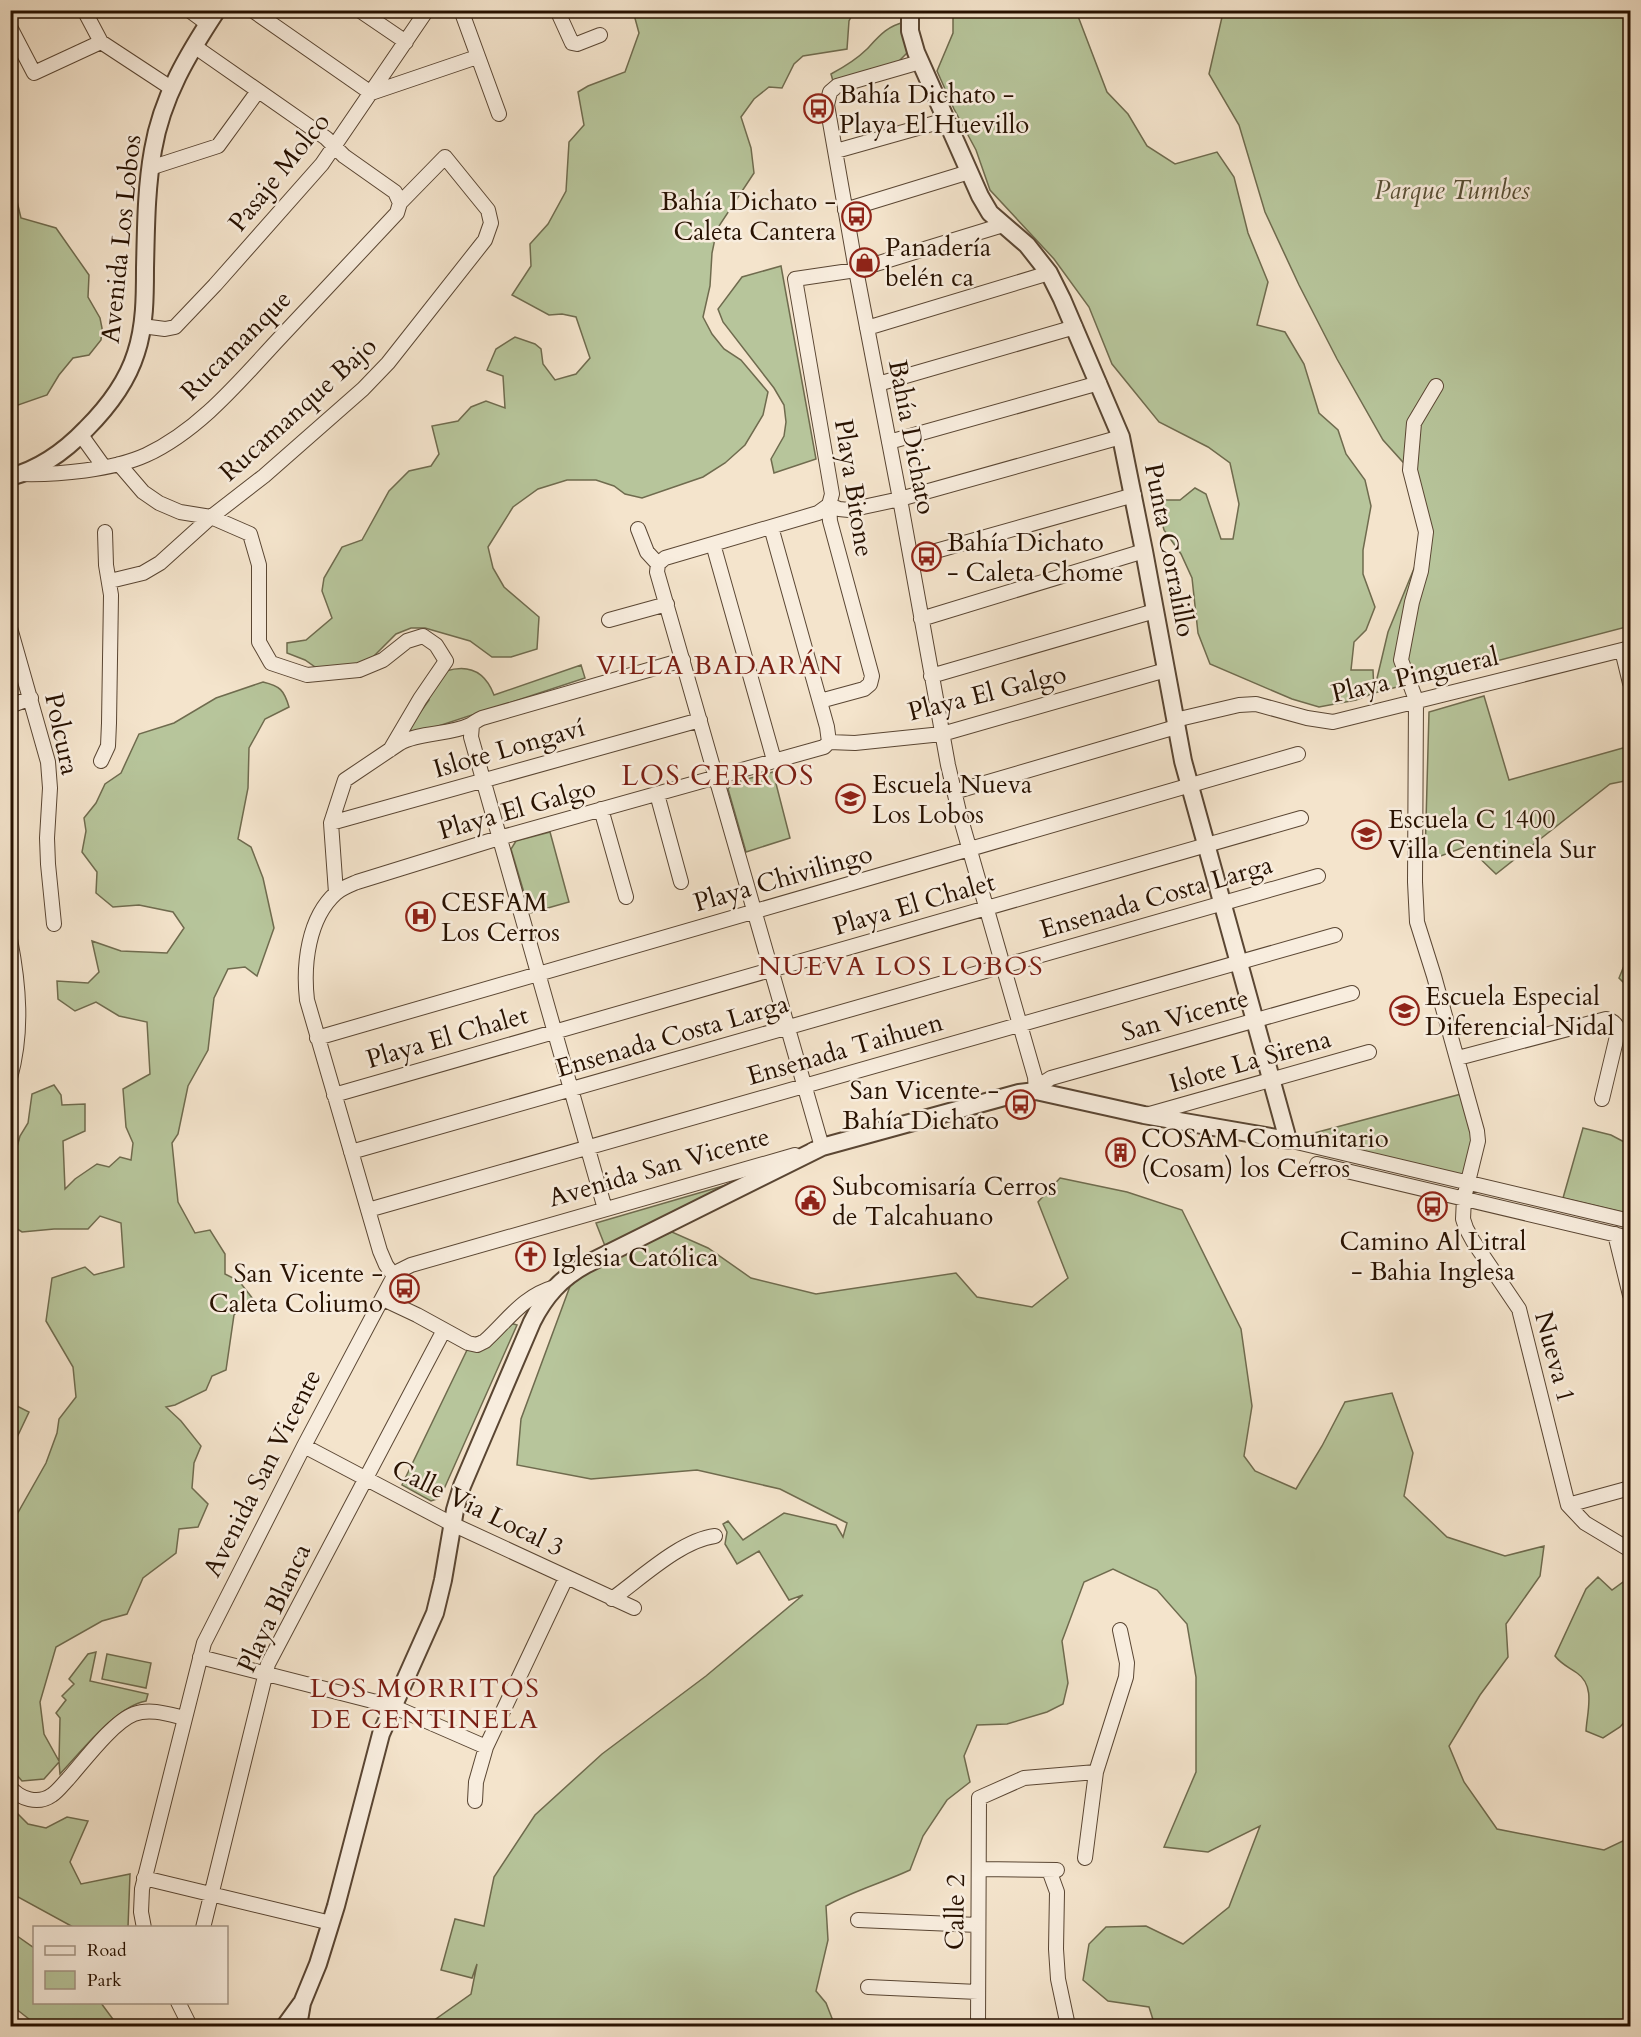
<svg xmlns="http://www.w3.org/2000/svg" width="1641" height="2037" viewBox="0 0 1641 2037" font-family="Cardo,serif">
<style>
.green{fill:#b7c59b;stroke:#6f6b4e;stroke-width:1.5}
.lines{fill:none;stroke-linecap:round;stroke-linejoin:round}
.minor-casing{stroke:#5a4633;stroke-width:16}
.tertiary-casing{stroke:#5a4633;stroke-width:20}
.minor{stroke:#f8edde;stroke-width:14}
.tertiary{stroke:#f8edde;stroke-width:16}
.labels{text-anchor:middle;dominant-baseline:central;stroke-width:5;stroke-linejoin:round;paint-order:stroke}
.poi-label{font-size:26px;fill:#271100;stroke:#f8edde;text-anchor:start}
.street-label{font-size:26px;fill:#271100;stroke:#f8edde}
.park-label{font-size:26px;font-style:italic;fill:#595036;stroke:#f8edde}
.neighbourhood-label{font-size:27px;letter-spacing:1.5px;fill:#7a1f14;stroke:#f8edde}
.quarter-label{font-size:28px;letter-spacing:1.5px;fill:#7a1f14;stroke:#f8edde}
</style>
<rect width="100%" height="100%" fill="#f4e4cc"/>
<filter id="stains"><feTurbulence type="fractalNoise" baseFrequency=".00333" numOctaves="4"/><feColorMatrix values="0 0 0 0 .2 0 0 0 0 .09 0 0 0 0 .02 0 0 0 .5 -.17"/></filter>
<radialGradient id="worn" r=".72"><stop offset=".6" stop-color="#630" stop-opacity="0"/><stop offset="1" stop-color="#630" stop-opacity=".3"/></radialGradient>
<path class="green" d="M1237,10L1630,11V626L1374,693L1356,700L1319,707L1292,699L1210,664L1198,633L1192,578L1181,554L1164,530L1160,515L1166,500H1180L1195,488L1206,494L1221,539H1233L1239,504L1230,463L1208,447L1159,422L1112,364L1089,307L1054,259L990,190L976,150L954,109L937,71L953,33V11H1076L1107,92L1128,114L1147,146L1175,164L1217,152L1234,177L1248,233L1268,282L1257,325L1285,332L1304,364L1319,413L1338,430L1346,454L1365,480L1371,506L1363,550V574L1375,607L1366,630L1354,642L1351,670H1373L1374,691L1388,632L1429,532L1410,470L1383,440L1337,359L1299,285L1265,212L1239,125L1209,74L1222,17Z
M633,11H854L849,21L847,49L803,56L794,64L782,88L769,87L754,99L741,117L751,148L754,173L717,229L712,253L710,286L703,317L712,334L724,349L741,360L768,392L763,415L745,445L725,463L703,477L642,498L625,494L614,486L596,480H567L538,489L513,507L488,547L493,568L504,587L539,617L537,649L511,657H492L470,641L425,628H411L396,634L357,673L318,669L305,660L287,653V643L306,640L332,618L322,591L324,578L342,547L362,540L389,491L409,471L431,466L439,454L432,426L458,421L471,407L486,401L505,408L503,376L487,370L496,349L515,337L535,344L541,349L543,364L555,380L576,374L590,358L576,317L562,314L549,315L512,295L531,266L530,244L548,224L566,191L569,142L584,125L578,92L588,86L625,72L639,33Z
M905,22L908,52L897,63L833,81L831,74C844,67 857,59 867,49C879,36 887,26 905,22Z
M10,187L15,193L21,218L56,228L89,275L88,297L100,318L102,328L101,340L89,355L73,358L59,375L47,395L15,406L11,416Z
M781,266L816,459L774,473L771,459L784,436L786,422L784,405L774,388L723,322L718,309L742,277Z
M581,665L585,678L414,734L409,728L429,700V696L446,671C469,664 485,671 494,695Z
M263,682C280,686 284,690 289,707L265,719L249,748L248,788L238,839L251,847L263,878L274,928L257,976L245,967L228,969L214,998L208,1050L188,1086L178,1134L172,1143L178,1202L195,1233L210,1230L225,1254V1274L239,1281L253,1299L234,1315L226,1370L212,1376L206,1390L175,1405L166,1407L181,1421L201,1446L194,1463L192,1488L208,1504L198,1527L179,1529L176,1553L143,1578L127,1614L102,1621L56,1647L40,1702L44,1734L59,1761L60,1718L56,1713L66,1700L62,1696L74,1684L69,1679L88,1654L96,1652L90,1681L148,1694L146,1701C115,1707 82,1751 60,1774L59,1762L44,1779L22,1781L10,1767L11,1525L46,1463L57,1433L59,1419L76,1397L73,1367L46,1321L52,1278L85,1267L94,1275L124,1267L121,1223L100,1216L88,1229H54L22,1232L11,1225V1169L20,1136L28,1123L32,1094L54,1085L61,1095L62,1105L85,1104V1131L63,1141L65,1189L75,1179L97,1164L109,1167L120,1157L131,1160L133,1143L126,1127L123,1089L150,1074L147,1022L119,1016L96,1002L75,1011L58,999L57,981L88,983L99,972L92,941L121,951L167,953L184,928L173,912L139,905L113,907L96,893L97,872L82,852L86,831L84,818L96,803L105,784L121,773L139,734L174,723L216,698Z
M1484,696L1509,780L1630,746V780L1610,784L1496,874L1467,846L1438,857L1425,858L1429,712Z
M773,772L790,838L746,852L728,789L732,783Z
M550,832L569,902L530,913L511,849L516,841Z
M1630,951V989L1619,978Z
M1465,1093L1476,1141L1467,1177L1299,1137Z
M1583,1128L1611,1135L1630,1145V1214L1563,1198Z
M1060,1178L1127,1192L1182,1210L1241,1329L1252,1406L1244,1456L1255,1471L1296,1489L1322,1446L1345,1402L1392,1393L1413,1453L1404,1496L1447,1537L1505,1556L1544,1546L1540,1576L1506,1624L1508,1657L1480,1695L1449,1746L1464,1782L1497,1829L1604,1850L1623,1841L1630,1826V2026H1155L1149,2007L1108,2001L1083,1980L1089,1944L1106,1927L1146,1926L1183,1944L1229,1907L1260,1826L1208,1852L1164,1847L1196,1772V1677L1187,1624L1157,1590L1113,1569L1084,1582L1062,1641L1068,1683L1063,1704L1047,1712L1007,1724L977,1725L964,1756L970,1782L947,1800L923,1836L910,1870C882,1883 853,1891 826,1906L828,1940L816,1991L826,2003L835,2026H426L471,1994L477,1964L472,1978L441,1970L455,1919L484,1926L494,1877L535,1815L602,1754L706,1676L803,1595L789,1600L759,1551L737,1564L725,1544L727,1532L723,1524L728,1521L743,1540L784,1513L836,1525L843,1537L847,1523L780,1489L697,1470L591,1479L517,1465L521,1419L576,1270L672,1232L708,1248L751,1278L816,1294L956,1273L977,1297L1032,1307L1068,1278L1038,1202Z
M740,1181L605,1246L596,1223Z
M510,1323L517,1325L440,1498L431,1501L402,1485L468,1348C492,1352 496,1339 510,1323Z
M11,1403L29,1412L11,1450Z
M1598,1577L1612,1590L1630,1577V1716L1620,1727L1603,1738L1586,1731C1587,1712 1596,1686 1577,1673C1569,1667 1562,1665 1555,1656L1586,1589Z
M107,1654L151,1663L146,1688L102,1679Z
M11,1807L28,1824L46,1828L67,1817L88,1821L70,1862L81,1884L130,1874L128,1927H73L18,1897L11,1884Z
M10,1931L34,1948V2002L101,2003L118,2026H38L11,2005Z"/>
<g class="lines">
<defs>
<path id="minor" d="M84,10L101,42L171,88
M189,10L208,24
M252,10L371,93L477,57
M359,10L406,42
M461,10L499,114
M557,10L572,43L577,44L600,35
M10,27L34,73L101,42
M194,46L326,138L344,156L395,192L400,203
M920,62L837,86L830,92L827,105L856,270L900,499L948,765L960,816L1035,1077L1036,1091
M836,151L946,120
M150,168L218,146L258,91
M845,210L969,172
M142,326L165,329L175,327L215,285L322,164L427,10
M867,328L1049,273
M878,384L1075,327
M1436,386L1414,423L1410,470L1426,532L1421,571L1412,602L1401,660L1416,700L1415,882L1417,922L1434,976L1477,1131L1478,1141L1464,1198L1463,1219L1466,1228L1473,1241L1519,1309L1568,1505L1585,1523L1630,1550
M81,435L104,467
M889,442L1099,383
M119,464L143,492L159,503L180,512L211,517L250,534L259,565V642L271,663L307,675L359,670L383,660L407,641L423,636L436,645L446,661L420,699L390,750
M21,474C58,475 113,470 146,455C198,431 238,383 276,342C316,299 357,256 397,213L400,203L445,157L488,210L491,223L485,240L388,363L363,389L264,476L211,517L160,563L143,573L110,581
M829,505L839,509L849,510L900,499L1121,437
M771,527L827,727L829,742
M638,529L647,552L658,564L657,572L822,1147L813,1150
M713,544L774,760
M911,558L1134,495
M658,564L665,558L818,513L829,505
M921,619L1144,551
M609,620L667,604
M10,628L48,762L50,788L47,838L48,864L54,924
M1622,650L1630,683
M931,676L1155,611
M820,701L864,689L870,684L872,676L830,521L829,505L832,494L795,279L856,270L1003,225
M10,706L31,698
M1175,720L1239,705L1256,704L1307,718L1333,722L1630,648
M472,725L471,737L605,1209
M101,761L108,746L109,723L111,595L106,565L105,532
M954,792L1176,727
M657,794L681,882
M601,809L626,897
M331,823L700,720
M336,893L331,823L345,780L400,743C420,732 449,735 470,725C474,723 477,720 482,718L683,660
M10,939C19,985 23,1032 10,1078
M317,1038L1298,754
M1458,1058L1606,1019C1613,1021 1618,1025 1618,1032L1602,1099
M1036,1091L1040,1085L1051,1078L1352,993
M334,1095L1301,818
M1146,1115L1369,1052
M1288,1140L1630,1221
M351,1152L1318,876
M1317,1164L1630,1238
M368,1210L1335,935
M1615,1234L1630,1295
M394,1276L386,1265L380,1251L307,1000C303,965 308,918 336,893C342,888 350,885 357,882L499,838L824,747L829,742L855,743L942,734L1166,670
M383,1299L417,1315L468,1343L477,1345L485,1341C508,1320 523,1296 555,1287
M304,1446L452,1524L634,1608
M1568,1505L1630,1488
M612,1599C640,1579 681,1540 715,1536
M200,1657L392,1706L486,1747
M10,1787C20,1799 38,1805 52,1795C58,1791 63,1784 68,1779C84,1761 113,1722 134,1714C150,1708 168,1714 184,1718
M475,1801L476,1782L486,1747L566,1578
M1085,1858L1096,1772
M979,1869L1057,1870
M1049,1870L1057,1892L1056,1949L1058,1979L1068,2026
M144,1878L331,1923
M858,1920L978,1925
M144,1928L141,1912L142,1889L204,1643L304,1446L394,1276L399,1271L411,1265L795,1155
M203,1928L268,1664L444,1330
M868,1987L978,1992
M178,2002L190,2026
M978,2026L979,1798L1024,1778L1096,1772L1126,1677L1127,1663L1120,1630"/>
<path id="tertiary" d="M10,477C40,469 65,451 86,429C107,408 127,382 136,353C145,326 145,296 145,268C146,228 146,189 153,150C162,97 188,54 217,10
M285,2026L301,2004
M298,2026L302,2003L318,1964L336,1906L381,1734L435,1613L443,1580L455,1510L462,1486L532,1322C545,1296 561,1278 587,1264L822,1147L1019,1093L1036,1091L1144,1115L1288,1140L1183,761L1144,551L1121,437L1062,299L1049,273L1027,245L990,213L980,196L916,52L910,31V10"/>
</defs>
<use href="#minor" class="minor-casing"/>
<use href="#tertiary" class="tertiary-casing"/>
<use href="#minor" class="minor"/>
<use href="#tertiary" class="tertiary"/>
</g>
<defs>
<symbol id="bus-ring" viewBox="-11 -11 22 22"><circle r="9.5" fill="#f8edde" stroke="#8f2418" stroke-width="1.5"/><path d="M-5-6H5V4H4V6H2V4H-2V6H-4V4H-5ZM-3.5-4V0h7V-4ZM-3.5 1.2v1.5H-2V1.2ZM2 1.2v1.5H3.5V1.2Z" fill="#8f2418"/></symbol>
<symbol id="shop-ring" viewBox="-11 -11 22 22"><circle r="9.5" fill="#f8edde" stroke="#8f2418" stroke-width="1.5"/><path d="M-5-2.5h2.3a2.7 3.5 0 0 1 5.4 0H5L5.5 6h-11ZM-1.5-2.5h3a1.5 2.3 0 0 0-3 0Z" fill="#8f2418"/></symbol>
<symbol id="school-ring" viewBox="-11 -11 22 22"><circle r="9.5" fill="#f8edde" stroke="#8f2418" stroke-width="1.5"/><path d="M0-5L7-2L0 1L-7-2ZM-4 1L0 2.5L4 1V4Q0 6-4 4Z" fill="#8f2418"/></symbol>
<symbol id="hospital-ring" viewBox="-11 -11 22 22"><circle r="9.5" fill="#f8edde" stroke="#8f2418" stroke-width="1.5"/><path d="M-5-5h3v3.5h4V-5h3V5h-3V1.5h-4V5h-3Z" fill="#8f2418"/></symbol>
<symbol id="building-ring" viewBox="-11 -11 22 22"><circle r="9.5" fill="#f8edde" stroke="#8f2418" stroke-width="1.5"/><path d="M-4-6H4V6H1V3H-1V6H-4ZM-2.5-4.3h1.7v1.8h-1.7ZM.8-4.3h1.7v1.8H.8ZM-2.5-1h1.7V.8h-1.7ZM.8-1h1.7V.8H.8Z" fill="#8f2418"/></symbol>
<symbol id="civic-ring" viewBox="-11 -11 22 22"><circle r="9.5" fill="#f8edde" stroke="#8f2418" stroke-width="1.5"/><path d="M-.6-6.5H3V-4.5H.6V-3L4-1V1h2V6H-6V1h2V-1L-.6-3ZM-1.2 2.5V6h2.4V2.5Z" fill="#8f2418"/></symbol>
<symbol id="church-ring" viewBox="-11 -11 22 22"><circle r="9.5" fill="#f8edde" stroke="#8f2418" stroke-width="1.5"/><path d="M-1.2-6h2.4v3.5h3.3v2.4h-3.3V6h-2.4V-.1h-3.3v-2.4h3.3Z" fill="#8f2418"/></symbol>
</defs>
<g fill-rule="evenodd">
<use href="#bus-ring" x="802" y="92" width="33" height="33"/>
<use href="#bus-ring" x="840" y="200" width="33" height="33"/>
<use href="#shop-ring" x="848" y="246" width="33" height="33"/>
<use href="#bus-ring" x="910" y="540" width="33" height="33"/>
<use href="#school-ring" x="834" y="782" width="33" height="33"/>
<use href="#school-ring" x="1350" y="818" width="33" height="33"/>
<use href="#hospital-ring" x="404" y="900" width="33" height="33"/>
<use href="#school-ring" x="1388" y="994" width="33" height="33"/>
<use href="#bus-ring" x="1004" y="1088" width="33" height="33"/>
<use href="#building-ring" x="1104" y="1136" width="33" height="33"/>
<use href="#civic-ring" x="794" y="1184" width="33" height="33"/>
<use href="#bus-ring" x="1416" y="1190" width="33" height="33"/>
<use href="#church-ring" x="514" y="1240" width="33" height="33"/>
<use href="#bus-ring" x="388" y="1272" width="33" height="33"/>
</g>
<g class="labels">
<g class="poi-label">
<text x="839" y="94">Bahía Dichato -<tspan x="839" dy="30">Playa El Huevillo</tspan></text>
<text x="836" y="201" text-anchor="end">Bahía Dichato -<tspan x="836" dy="30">Caleta Cantera</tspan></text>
<text x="885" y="247">Panadería<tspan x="885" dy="30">belén ca</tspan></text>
<text x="947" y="542">Bahía Dichato<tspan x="947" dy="30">- Caleta Chome</tspan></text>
<text x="872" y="784">Escuela Nueva<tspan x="872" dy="30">Los Lobos</tspan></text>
<text x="1388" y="819">Escuela C 1400<tspan x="1388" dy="30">Villa Centinela Sur</tspan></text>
<text x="441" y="902">CESFAM<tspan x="441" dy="30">Los Cerros</tspan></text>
<text x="1425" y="996">Escuela Especial<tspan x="1425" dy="30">Diferencial Nidal</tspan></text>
<text x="999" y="1090" text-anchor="end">San Vicente -<tspan x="999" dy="30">Bahía Dichato</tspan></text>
<text x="1141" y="1138">COSAM Comunitario<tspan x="1141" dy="30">(Cosam) los Cerros</tspan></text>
<text x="832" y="1186">Subcomisaría Cerros<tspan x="832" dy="30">de Talcahuano</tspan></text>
<text x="1433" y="1241" text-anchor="middle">Camino Al Litral<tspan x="1433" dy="30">- Bahia Inglesa</tspan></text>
<text x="552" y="1257">Iglesia Católica</text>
<text x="383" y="1273" text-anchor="end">San Vicente -<tspan x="383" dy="30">Caleta Coliumo</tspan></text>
</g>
<g class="street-label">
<text transform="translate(279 172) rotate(-51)">Pasaje Molco</text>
<text transform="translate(121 239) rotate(-84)">Avenida Los Lobos</text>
<text transform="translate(236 345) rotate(-45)">Rucamanque</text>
<text transform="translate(298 409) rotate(-42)">Rucamanque Bajo</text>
<text transform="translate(912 437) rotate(79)">Bahía Dichato</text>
<text transform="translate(854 488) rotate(81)">Playa Bitone</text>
<text transform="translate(1170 550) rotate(79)">Punta Corralillo</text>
<text transform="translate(1415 675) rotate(-13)">Playa Pingueral</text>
<text transform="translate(987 693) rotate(-14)">Playa El Galgo</text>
<text transform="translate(62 734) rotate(78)">Polcura</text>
<text transform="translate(509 748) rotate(-16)">Islote Longaví</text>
<text transform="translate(517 809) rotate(-16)">Playa El Galgo</text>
<text transform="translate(783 878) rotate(-16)">Playa Chivilingo</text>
<text transform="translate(1156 897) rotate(-16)">Ensenada Costa Larga</text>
<text transform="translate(914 904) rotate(-16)">Playa El Chalet</text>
<text transform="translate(1185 1015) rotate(-16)">San Vicente</text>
<text transform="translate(672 1036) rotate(-16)">Ensenada Costa Larga</text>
<text transform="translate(447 1037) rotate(-16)">Playa El Chalet</text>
<text transform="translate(845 1049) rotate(-16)">Ensenada Taihuen</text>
<text transform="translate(1250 1061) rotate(-16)">Islote La Sirena</text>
<text transform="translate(659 1167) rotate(-16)">Avenida San Vicente</text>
<text transform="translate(1555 1357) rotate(75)">Nueva 1</text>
<text transform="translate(262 1473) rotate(-63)">Avenida San Vicente</text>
<text transform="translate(478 1508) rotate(26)">Calle Via Local 3</text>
<text transform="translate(274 1608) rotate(-65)">Playa Blanca</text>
<text transform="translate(955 1912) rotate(-89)">Calle 2</text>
</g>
<g class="park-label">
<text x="1452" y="190">Parque Tumbes</text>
</g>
<g class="neighbourhood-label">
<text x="720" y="665">VILLA BADARÁN</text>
<text x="901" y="966">NUEVA LOS LOBOS</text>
<text x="425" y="1688">LOS MORRITOS<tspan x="425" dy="31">DE CENTINELA</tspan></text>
</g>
<g class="quarter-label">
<text x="718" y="776">LOS CERROS</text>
</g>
</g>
<rect width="1641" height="2037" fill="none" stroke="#f4e4cc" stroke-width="36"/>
<rect x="12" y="12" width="1617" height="2013" fill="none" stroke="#271100" stroke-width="3"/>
<rect x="18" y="18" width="1605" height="2001" fill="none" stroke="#271100" stroke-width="1.5"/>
<rect x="33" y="1926" width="195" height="78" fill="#f8edde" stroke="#a49585" stroke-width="1.5"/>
<rect x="45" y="1946" width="30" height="9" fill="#f8edde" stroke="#a49585" stroke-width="1.5"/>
<text x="87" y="1956" font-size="18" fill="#271100">Road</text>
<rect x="45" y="1971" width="30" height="18" fill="#b7c59b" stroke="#a49585" stroke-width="1.5"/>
<text x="87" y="1986" font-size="18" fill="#271100">Park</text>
<rect width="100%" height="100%" filter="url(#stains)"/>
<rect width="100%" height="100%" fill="url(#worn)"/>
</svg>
